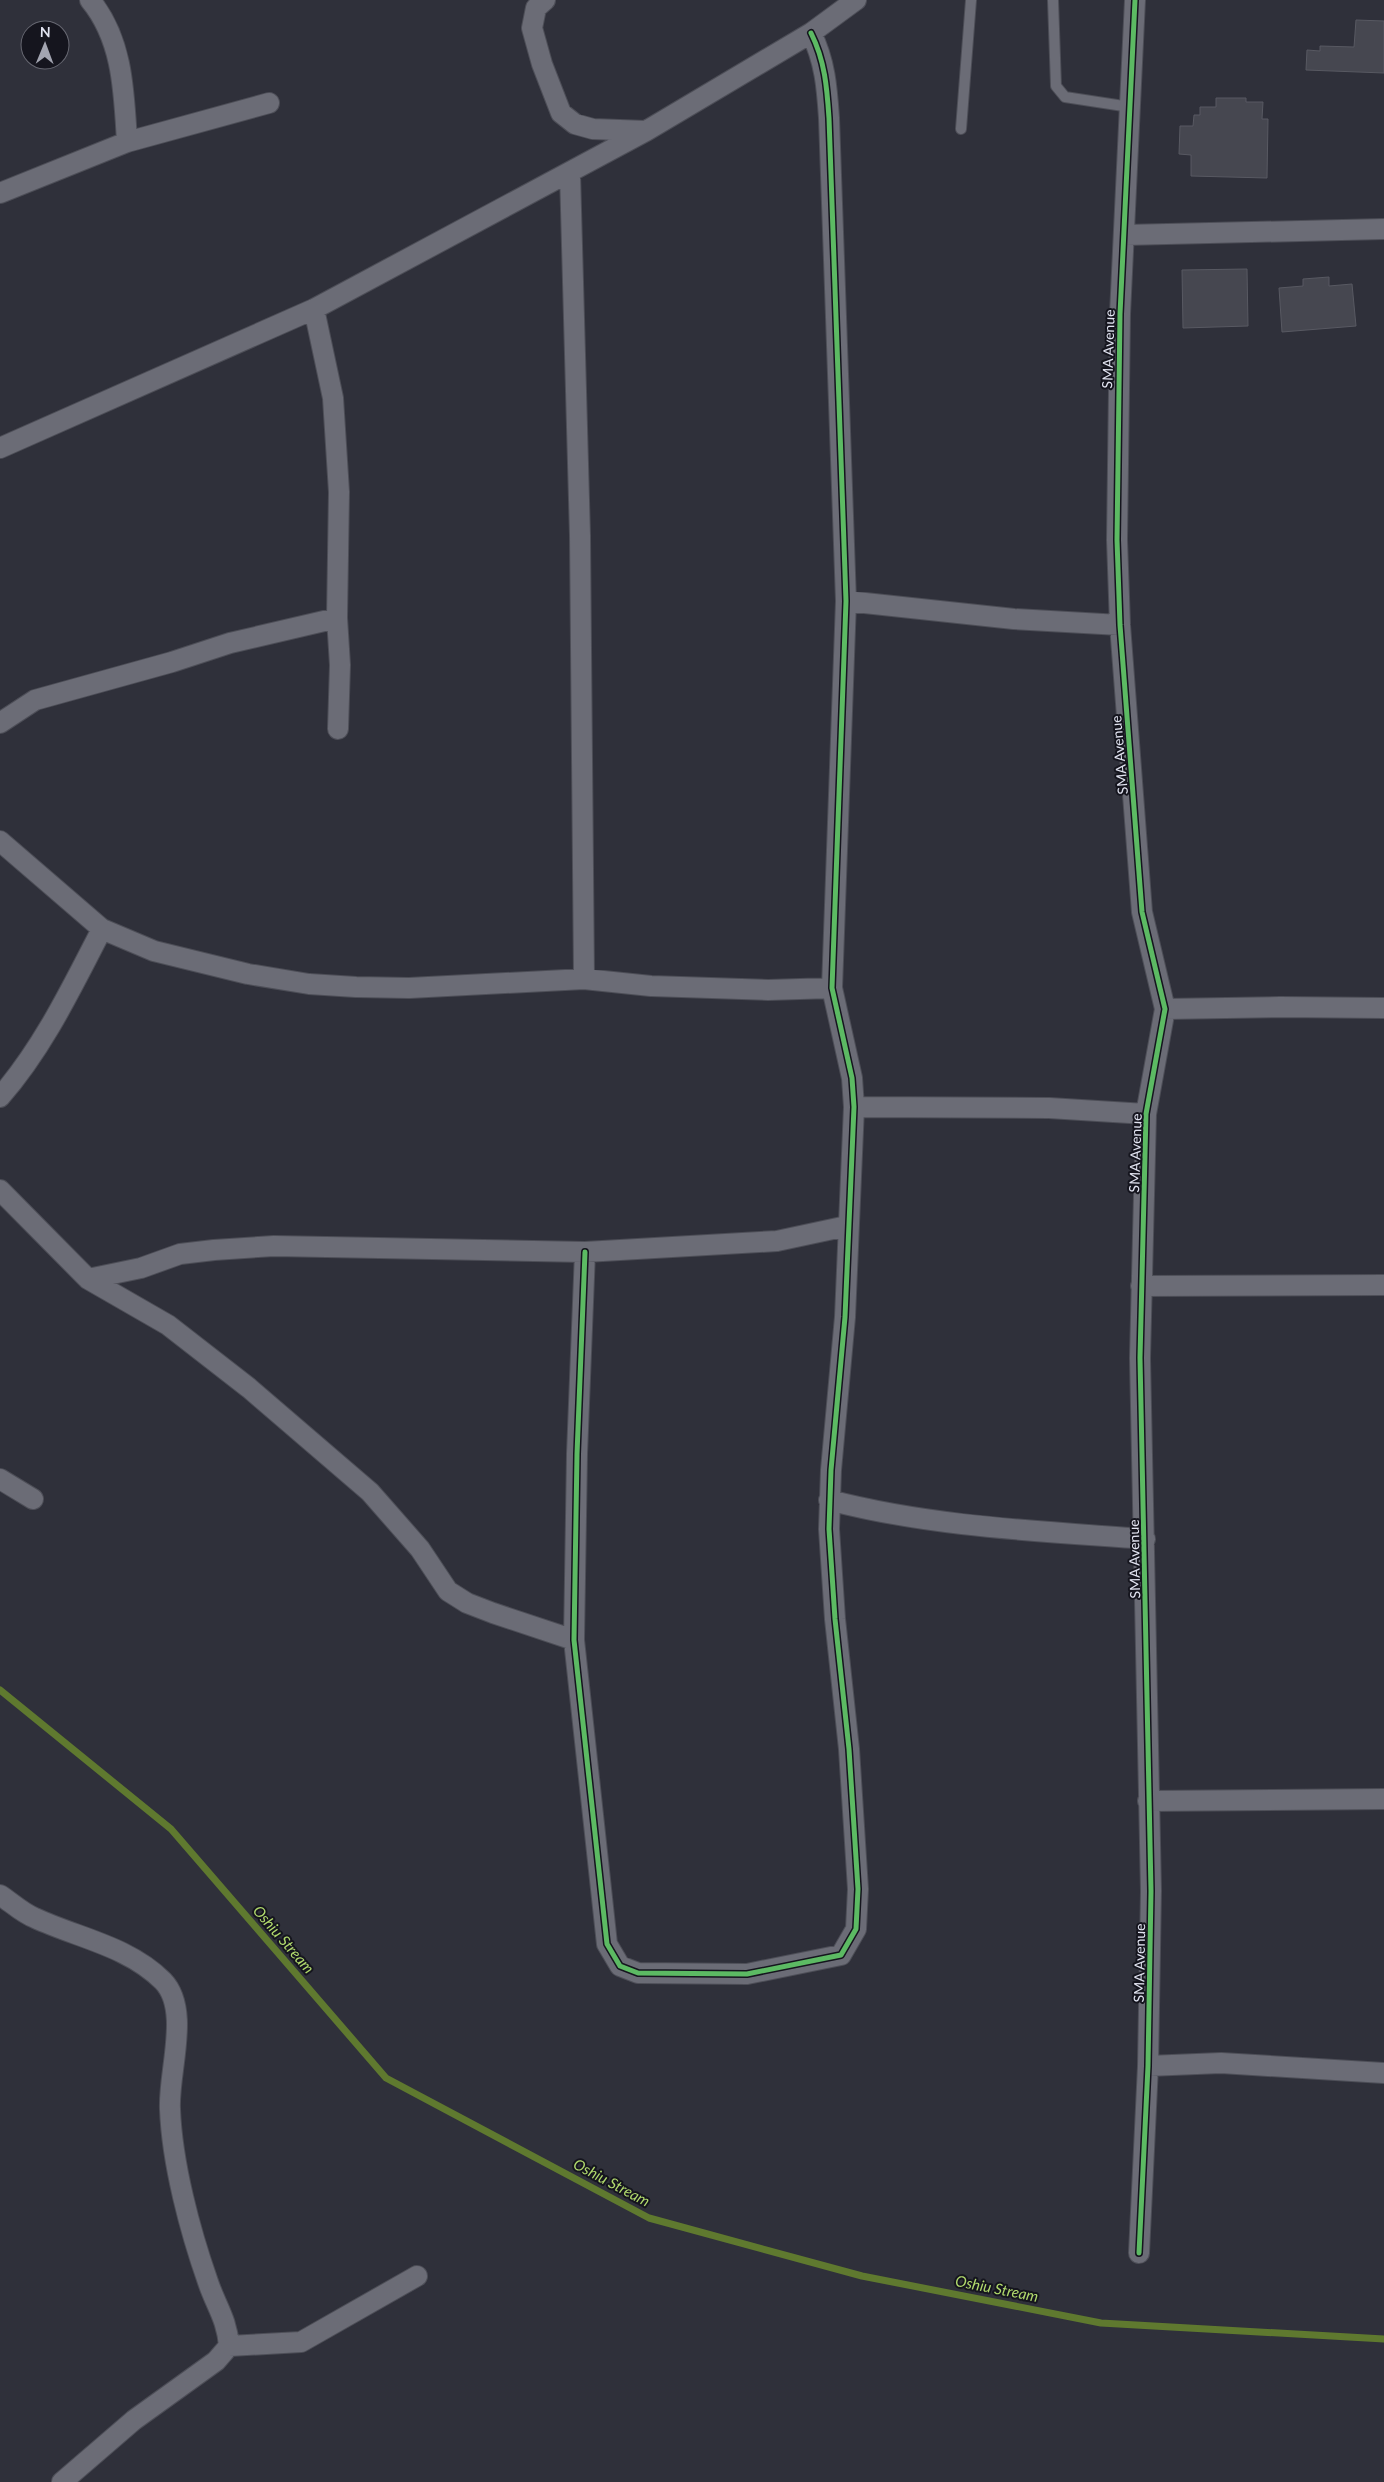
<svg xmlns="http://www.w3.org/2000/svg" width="1384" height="2482" viewBox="0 0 1384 2482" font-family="Lato,sans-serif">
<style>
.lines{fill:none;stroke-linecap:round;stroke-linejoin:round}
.stream{stroke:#5f792f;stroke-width:7}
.building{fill:#464750;stroke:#585962}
.lane-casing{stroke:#4d4e57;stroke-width:12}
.street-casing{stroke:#4d4e57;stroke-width:22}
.lane{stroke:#6b6c76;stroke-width:10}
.street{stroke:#6b6c76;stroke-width:20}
.cycleway-casing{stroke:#15151e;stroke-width:8}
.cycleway{stroke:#5cba63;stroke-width:5}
.labels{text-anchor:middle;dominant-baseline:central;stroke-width:4;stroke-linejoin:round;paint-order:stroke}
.street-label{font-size:14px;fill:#e2e4f1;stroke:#15151e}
.water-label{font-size:15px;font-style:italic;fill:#b1da6d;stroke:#15151e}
</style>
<rect width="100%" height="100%" fill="#2f303a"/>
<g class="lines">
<path class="stream" d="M0,1690L171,1829L386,2078L649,2218L862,2276L1101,2323L1384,2339"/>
</g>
<path class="building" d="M1356,20L1384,21V73L1306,70L1307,50L1320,51V46L1354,47Z
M1216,98H1246V102H1263L1262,119H1268L1267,178L1191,176V155L1179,154L1180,126H1193L1194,115H1200V107H1216Z
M1247,269L1248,326L1183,328L1182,270Z
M1329,277V286L1352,284L1356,326L1282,332L1279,288L1303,286V279Z"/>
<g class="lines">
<defs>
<path id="lane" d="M1053,0L1056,86L1065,97L1130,107
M961,129L971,0"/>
<path id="street" d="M90,0C123,40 124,92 127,142
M545,0L536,8L532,28L542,64L561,113L575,124L593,129L646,131
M1135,0L1120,314L1117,540L1120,625L1142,912L1165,1009L1146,1114L1140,1358L1151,1891L1148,2066L1139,2253
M570,173L580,536L584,979
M0,193L127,142L269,103
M1125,235L1384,229
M314,309L333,398L339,492L337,618L340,665L338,729
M0,448L314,309L646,131L811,33L856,0
M846,601L1014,619L1120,625
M0,723L35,700L172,662L230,643L337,618
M0,841L102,929L154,951L248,974L309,984L356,987L409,988L584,979L651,986L768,990L832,988
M1165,1009L1280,1007L1384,1008
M0,1097C43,1048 72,987 102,929
M854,1107L1049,1108L1146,1114
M0,1190L88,1279L168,1325L249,1388L370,1492L420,1549L448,1591L467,1603L493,1613L574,1640
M585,1252L577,1454L574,1640L607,1944L620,1966L638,1973L747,1974L841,1955L856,1929L858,1889L849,1749L835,1619L829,1529L831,1470L845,1317L854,1107L852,1078L832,988L846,601L829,118C827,88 825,61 811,33
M88,1279L141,1268L180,1254L214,1250L274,1246L585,1252L777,1241L847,1226
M1141,1286L1384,1285
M0,1479L33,1499
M829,1500C932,1527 1039,1531 1145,1539
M1148,1801L1384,1799
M0,1895C11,1902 22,1913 35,1918C78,1938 128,1946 163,1981C191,2010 168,2072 170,2109C172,2163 190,2231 208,2282C216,2306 227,2319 229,2346L216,2361L134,2420L62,2482
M1148,2066L1221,2063L1384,2073
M229,2346L301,2342L417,2276"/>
</defs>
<use href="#lane" class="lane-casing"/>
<use href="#street" class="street-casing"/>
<use href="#lane" class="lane"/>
<use href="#street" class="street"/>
<defs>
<path id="cycleway" d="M1135,0L1120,314L1117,540L1120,625L1142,912L1165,1009L1146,1114L1140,1358L1151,1891L1148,2066L1139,2253
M585,1252L577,1454L574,1640L607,1944L620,1966L638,1973L747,1974L841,1955L856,1929L858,1889L849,1749L835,1619L829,1529L831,1470L845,1317L854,1107L852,1078L832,988L846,601L829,118C827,88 825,61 811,33"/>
</defs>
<use href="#cycleway" class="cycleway-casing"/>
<use href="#cycleway" class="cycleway"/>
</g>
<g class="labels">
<g class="street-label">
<text transform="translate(1108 349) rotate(-88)">SMA Avenue</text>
<text transform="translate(1119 755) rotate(-95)">SMA Avenue</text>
<text transform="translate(1135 1153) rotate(-88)">SMA Avenue</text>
<text transform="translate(1134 1559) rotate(-91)">SMA Avenue</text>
<text transform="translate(1139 1963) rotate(-89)">SMA Avenue</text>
</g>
<g class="water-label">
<text transform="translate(284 1939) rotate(49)">Oshiu Stream</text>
<text transform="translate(612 2182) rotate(28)">Oshiu Stream</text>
<text transform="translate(997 2288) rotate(11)">Oshiu Stream</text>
</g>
</g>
<g transform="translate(45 45) rotate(1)"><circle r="24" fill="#15151e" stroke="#676872"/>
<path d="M0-4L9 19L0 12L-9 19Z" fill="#a3a5b1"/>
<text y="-8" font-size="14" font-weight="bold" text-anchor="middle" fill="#e2e4f1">N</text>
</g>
</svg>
